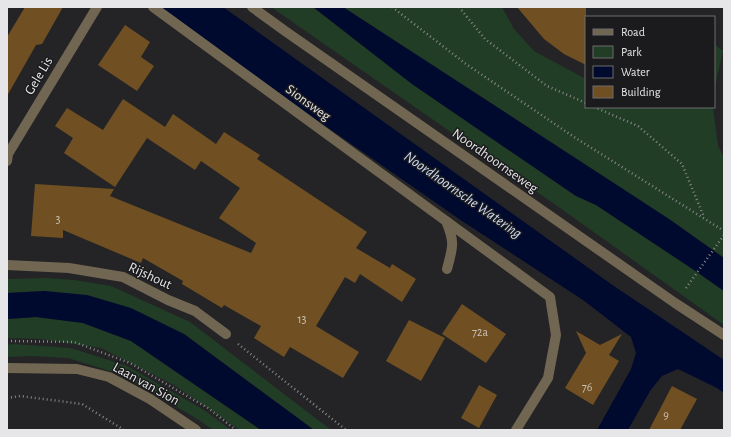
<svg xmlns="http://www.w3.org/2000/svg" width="731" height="437" viewBox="0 0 731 437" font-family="'Alegreya Sans',sans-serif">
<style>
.green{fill:#213d26}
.water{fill:#000a2e}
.building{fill:#705022}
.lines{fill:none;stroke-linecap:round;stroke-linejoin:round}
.path{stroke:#88888a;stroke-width:2.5;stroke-dasharray:1 3;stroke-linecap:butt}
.service{stroke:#716651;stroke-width:10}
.minor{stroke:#716651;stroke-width:10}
.tertiary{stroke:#716651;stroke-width:10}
.labels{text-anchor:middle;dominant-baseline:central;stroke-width:3;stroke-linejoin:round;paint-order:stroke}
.number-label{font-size:12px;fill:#c8c0b6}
.street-label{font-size:14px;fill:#e6e6e8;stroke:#1b1b1e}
.water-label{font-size:15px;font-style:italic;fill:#cfdefb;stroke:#1b1b1e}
</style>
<rect width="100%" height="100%" fill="#242427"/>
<path class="green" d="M271,7H313L412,84L576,196L596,205L694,270L724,291V325L560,208Z
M343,7H502L514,29L534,51L586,79V107H713L718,146L724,157V258L669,219Z
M714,44L723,51L714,90Z
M47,278L74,280L111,286L190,322L331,430H314L184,334L45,291L7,293V279Z
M36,317L83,323L131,341L261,430H240L174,385L101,348L41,339L7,338V319Z
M12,344L71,348L127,366L204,410L231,430H213L199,420L123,375L68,358L32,356L7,357V345Z"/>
<path class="water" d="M161,7H223L611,284L724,360V393L717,388L678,369L662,376L650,391L628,430H597L631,369L636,353L631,337L583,300L462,221L314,118Z
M313,7H343L669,219L724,258V291L694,270L596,205L576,196L412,84Z
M45,291L87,295L131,308L184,334L314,430H261L131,341L83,323L36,317L7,319V293Z"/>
<path class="building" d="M25,7H63L42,44L36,45L7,96V37Z
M517,7H586V65L564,54L544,39Z
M125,25L150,42L141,57L154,66L137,91L98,65Z
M123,99L165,127L173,114L216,144L224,132L260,155L257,159L367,232L356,248L390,268L392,264L416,279L402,302L360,274L355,283L345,277L316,326L359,352L343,378L290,347L284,357L254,338L261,326L224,305L222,308L182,284L183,281L143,258L141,263L63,230V238L31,236L35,184L114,189L110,196L251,253L256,243L219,218L240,188L201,161L195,170L147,138L115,187L64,153L73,138L55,126L67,108L103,130Z
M462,304L506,334L486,363L442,334Z
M409,320L445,338L421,381L386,361Z
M576,331L600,345L622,334L609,355L619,361L593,405L565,388L586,353Z
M479,385L497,395L479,428L461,418Z
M672,386L697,399L680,430H649Z"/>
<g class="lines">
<path class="path" d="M392,7L466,64L574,137L724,231
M459,7L485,39L547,86L586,103
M594,107L638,126L682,164L704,217
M686,288L724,235
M7,341L74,342L130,363L208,408L236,430
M238,344L346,430
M7,398L20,396L82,404L124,430"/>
<path class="service" d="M446,221L550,297L556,335L548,378L516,430"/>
<path class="minor" d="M153,7L446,221C455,242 453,247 447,269
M252,7L285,31L675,303L724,335
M7,161L8,154L97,7
M7,265L69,268L123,277L168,300L195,311L226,334"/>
<path class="tertiary" d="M7,368L77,369L109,377L150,399L196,430"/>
</g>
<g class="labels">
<g class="number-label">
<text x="58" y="219">3</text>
<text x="302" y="319">13</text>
<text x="480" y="332">72a</text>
<text x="587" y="387">76</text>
<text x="666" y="415">9</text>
</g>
<g class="street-label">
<text transform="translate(39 76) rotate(-59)">Gele Lis</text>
<text transform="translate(308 103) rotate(36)">Sionsweg</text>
<text transform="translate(495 161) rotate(35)">Noordhoornseweg</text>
<text transform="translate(150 276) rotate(25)">Rijshout</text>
<text transform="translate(146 384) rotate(29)">Laan van Sion</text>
</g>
<g class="water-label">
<text transform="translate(463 195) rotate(35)">Noordhoornsche Watering</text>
</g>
</g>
<rect width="731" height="437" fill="none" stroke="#e6e6e8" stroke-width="16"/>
<rect x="585" y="16" width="130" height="92" fill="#1b1b1e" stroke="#6c6c6f"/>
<rect x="593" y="29" width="20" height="6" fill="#716651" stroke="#6c6c6f"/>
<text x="621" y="36" font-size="12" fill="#e6e6e8">Road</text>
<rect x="593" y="46" width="20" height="12" fill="#213d26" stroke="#6c6c6f"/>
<text x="621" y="56" font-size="12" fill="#e6e6e8">Park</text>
<rect x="593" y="66" width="20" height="12" fill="#000a2e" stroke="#6c6c6f"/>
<text x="621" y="76" font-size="12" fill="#e6e6e8">Water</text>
<rect x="593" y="86" width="20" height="12" fill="#705022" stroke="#6c6c6f"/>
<text x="621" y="96" font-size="12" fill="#e6e6e8">Building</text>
</svg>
